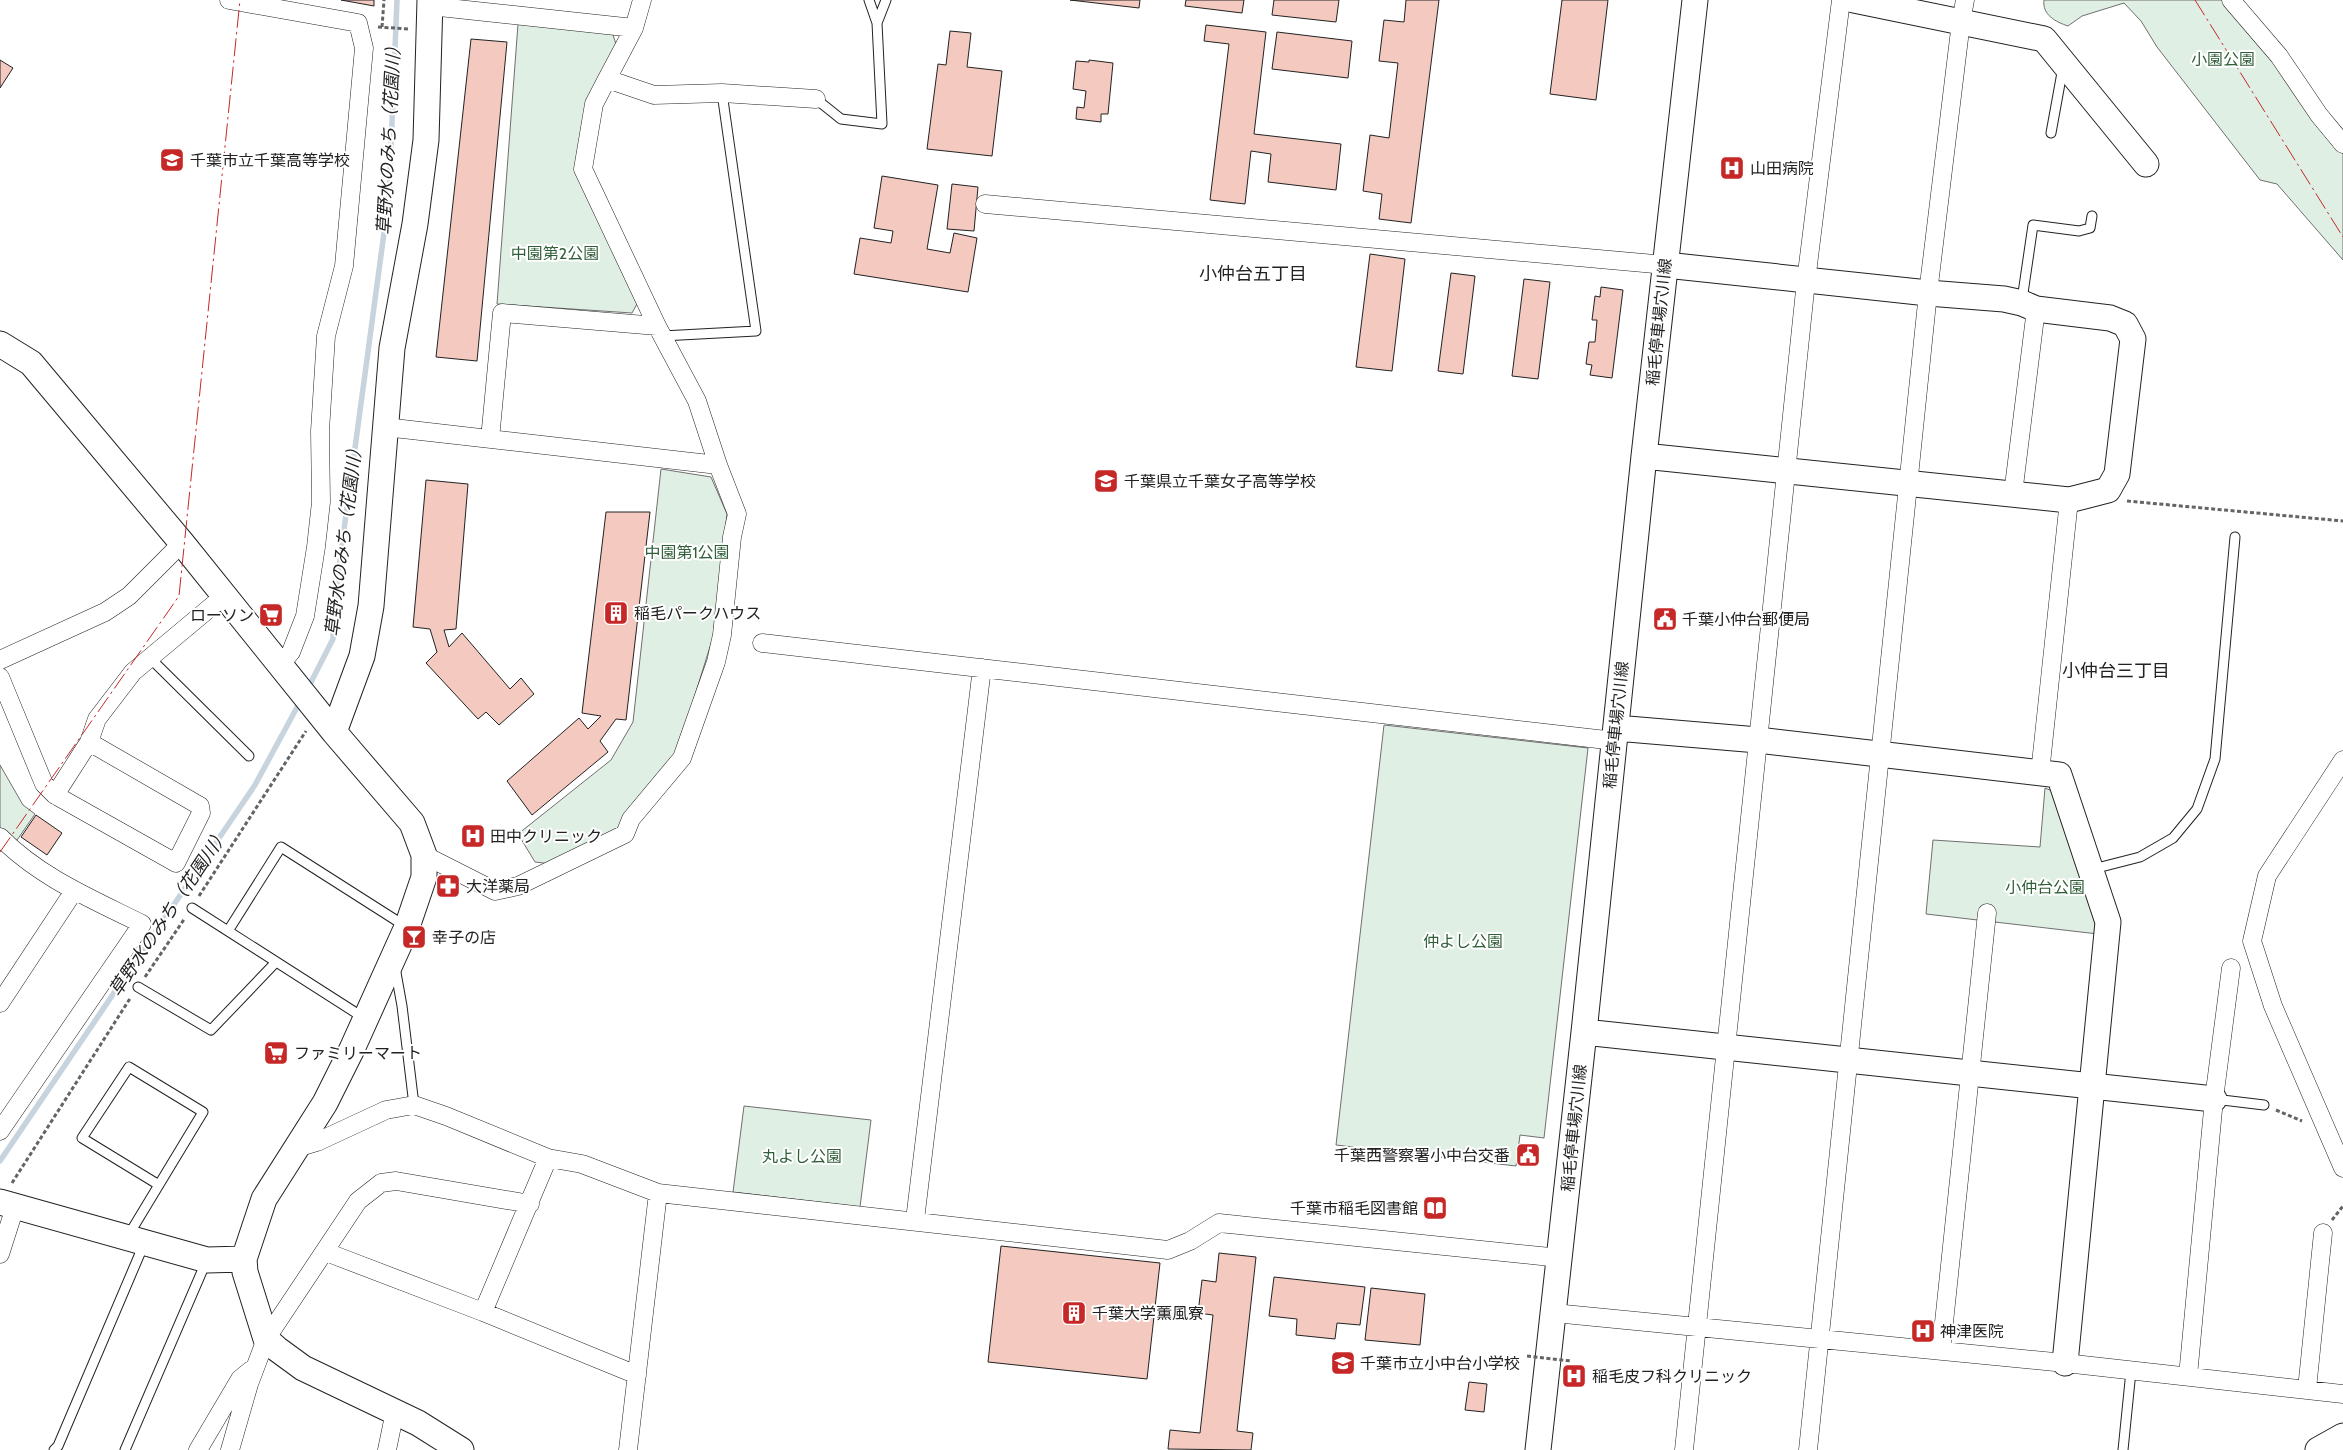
<svg xmlns="http://www.w3.org/2000/svg" width="2343" height="1450" viewBox="0 0 2343 1450" font-family="Cabin,'Noto Sans JP',sans-serif">
<style>
.green{fill:#e0efe3;stroke:#6f6f6f}
.lines{fill:none;stroke-linecap:round;stroke-linejoin:round}
.stream{stroke:#c7d3dd;stroke-width:5.5}
.building{fill:#f3c9c0;stroke:#222}
.lane-casing{stroke:#222;stroke-width:11}
.street-casing{stroke:#222;stroke-width:19}
.secondary-casing{stroke:#222;stroke-width:27}
.path{stroke:#646464;stroke-width:3;stroke-dasharray:4 2.5;stroke-linecap:butt}
.lane{stroke:#fff;stroke-width:9}
.street{stroke:#fff;stroke-width:18}
.secondary{stroke:#fff;stroke-width:25}
.path-bridge{stroke:#646464;stroke-width:3;stroke-dasharray:4 2.5;stroke-linecap:butt}
.power{stroke:#c62828;stroke-width:1;stroke-dasharray:18 4 2.5 4;stroke-linecap:butt}
.labels{text-anchor:middle;dominant-baseline:central;stroke-width:4;stroke-linejoin:round;paint-order:stroke}
.park-label{font-size:16px;fill:#2f5e38;stroke:#fff}
.poi-label{font-size:16px;fill:#222;stroke:#fff;text-anchor:start}
.street-label{font-size:16px;fill:#222;stroke:#fff}
.water-label{font-size:18px;font-style:italic;fill:#222;stroke:#fff}
.neighbourhood-label{font-size:18px;fill:#222;stroke:#fff}
</style>
<rect width="100%" height="100%" fill="#fff"/>
<path class="green" d="M2044,0H2231L2343,149V260L2277,184L2260,180L2157,47L2141,21L2124,3L2082,16L2068,26C2056,22 2042,15 2044,0Z
M518,24L612,32L616,44L582,123L578,175L637,304L632,313L497,304Z
M661,469L711,477L727,514L713,637L677,753L621,826L552,864L535,862L518,834L611,760L633,722Z
M1384,725L1588,748L1544,1138L1520,1135L1516,1166L1336,1145Z
M0,765L23,805L35,814L15,843L0,828Z
M2045,788L2059,794L2098,934L1926,914L1933,840L2040,847Z
M744,1106L871,1120L860,1207L733,1192Z"/>
<g class="lines">
<path class="stream" d="M308,688L333,639V611L389,196L397,0
M0,1161L255,785L301,700"/>
</g>
<path class="building" d="M341,0H374V6Z
M1070,0H1140L1139,8Z
M1186,0H1244L1242,13L1185,6Z
M1274,0H1339L1336,22L1272,15Z
M1406,0H1439L1411,223L1379,219L1382,194L1363,191L1370,135L1389,138L1398,63L1379,61L1384,20L1404,22Z
M1562,0H1608L1596,100L1550,94Z
M1206,25L1266,32L1254,134L1341,144L1336,190L1268,182L1271,154L1251,151L1245,204L1210,200L1229,44L1204,41Z
M950,31L971,33L967,67L1002,71L992,156L927,149L938,64L946,65Z
M1277,32L1352,41L1348,78L1272,69Z
M471,39L507,42L477,361L436,357Z
M0,60L13,68L0,88Z
M1089,60L1113,63L1108,114H1101V122L1076,119L1077,107L1084,108L1086,91L1073,89L1076,61L1089,62Z
M882,176L938,185L927,249L950,253L954,233L977,238L968,292L854,274L860,238L891,243L893,231L874,228Z
M952,184L978,187L974,231L947,229Z
M1370,254L1405,259L1392,371L1356,367Z
M1451,273L1475,276L1463,374L1438,371Z
M1524,279L1550,282L1538,379L1512,376Z
M1601,287L1623,290L1612,378L1590,375L1592,365L1586,364L1589,342H1595L1597,320H1592L1595,296L1600,297Z
M426,480L468,484L456,629L444,630L449,647L462,633L510,689L521,678L534,694L499,725L486,712L478,719L426,663L437,652L430,629L413,627Z
M606,512H650L626,720L616,719L600,741L608,752L532,815L507,781L579,718L588,729L601,716L582,713Z
M36,815L62,833L47,855L21,837Z
M1001,1246L1160,1263L1147,1379L988,1362Z
M1219,1253L1256,1257L1237,1431L1253,1433L1251,1450L1168,1449L1170,1430L1200,1433L1213,1315L1198,1313L1202,1280L1216,1282Z
M1274,1277L1365,1287L1360,1325L1337,1323L1335,1339L1296,1335L1297,1319L1269,1316Z
M1371,1288L1425,1294L1420,1345L1365,1340Z
M1469,1382L1487,1384L1484,1412L1465,1410Z"/>
<g class="lines">
<defs>
<path id="lane" d="M877,23L886,0
M816,99L841,119L882,124L877,23L869,0
M2051,133L2063,67
M2022,300L2033,225L2079,231L2090,228L2092,216
M662,336L756,331L722,93
M150,658L249,756
M2093,869L2140,857L2173,838L2197,809L2215,759L2235,537
M192,908L364,1018
M228,931L281,847L405,926
M395,967L402,1006L414,1105
M138,987L211,1030L276,962
M2214,1099L2264,1105
M128,1236L203,1112L129,1067L82,1138L159,1185
M54,1450L58,1446L144,1244
M125,1450L206,1262
M2123,1450L2131,1371"/>
<path id="street" d="M229,0L358,23L364,48L344,266L326,336L320,431L321,502L316,547L305,616L291,652L281,664
M642,0L634,28L607,79L654,95L722,93L816,99
M2231,0L2279,56L2319,115L2343,144
M430,6L634,28
M985,204L1666,265
M385,427L718,465L697,401L657,326L583,169L594,104L607,79
M490,439L502,313L657,326
M2013,494L2036,309
M762,643L1615,741
M0,660L105,612L129,596L182,543
M0,677L44,784L55,795
M89,742L200,806L201,813L176,863L55,795L89,742L97,719L133,672L224,596
M2343,760L2267,876L2252,941L2273,1006L2343,1168
M2040,773L2069,500
M0,837C39,877 92,899 142,924L0,1131
M424,855L495,891L518,886L625,834L631,819L682,758L716,662L722,635L732,537L737,514L718,465
M0,1003L74,891
M297,1148L317,1142L386,1110L414,1105L446,1116L548,1158L582,1164L658,1193L1168,1250L1190,1241L1219,1223L1560,1258
M915,1220L982,668
M326,1252L483,1312L637,1375
M0,1254L15,1207
M483,1312L548,1158
M1554,1313L2065,1363L2343,1394
M1941,1351L1987,913
M2188,1376L2214,1099L2231,968
M2307,1389L2323,1233
M198,1450L240,1379L251,1370
M230,1450L249,1384L266,1339L358,1201L381,1183L396,1181L530,1204
M387,1450L395,1411
M628,1450L658,1193
M1684,1450L1806,281L1841,0
M1808,1450L1928,293L1961,22L1965,0"/>
<path id="secondary" d="M1854,0L2044,39L2146,164
M0,344L31,363L182,543L334,732L412,823L424,855V877L407,927L352,1049L325,1103L264,1199L244,1259L245,1272L266,1339L277,1349L303,1368L418,1423L461,1450
M1644,456L2069,500L2108,490L2117,474L2133,339L2125,324L2110,318L2036,309L2022,303L2004,299L1928,293L1666,265
M1616,728L1758,740L2059,775L2108,922L2065,1363
M334,732L362,656L371,606L392,348L415,224L426,140L430,0
M1584,1032L2214,1099
M0,1202L207,1260L244,1259
M1538,1450L1584,1032L1644,456L1695,0
M2318,1450L2343,1436"/>
</defs>
<use href="#lane" class="lane-casing"/>
<use href="#street" class="street-casing"/>
<use href="#secondary" class="secondary-casing"/>
<path class="path" d="M378,27L409,29
M382,27L384,0
M2127,501L2343,521
M199,896L306,731
M145,977L185,918
M2276,1110L2302,1121
M12,1183L131,997
M2332,1220L2343,1206"/>
<use href="#lane" class="lane"/>
<use href="#street" class="street"/>
<use href="#secondary" class="secondary"/>
<path class="path-bridge" d="M1527,1356L1571,1361"/>
<path class="power" d="M2195,0L2343,237
M0,852L179,596L240,0"/>
</g>
<defs>
<symbol id="school-square" viewBox="-11 -11 22 22"><rect x="-9" y="-9" width="18" height="18" rx="4" fill="#c62828" stroke="#fff"/><path d="M0-5L7-2L0 1L-7-2ZM-4 1L0 2.5L4 1V4Q0 6-4 4Z" fill="#fff"/></symbol>
<symbol id="hospital-square" viewBox="-11 -11 22 22"><rect x="-9" y="-9" width="18" height="18" rx="4" fill="#c62828" stroke="#fff"/><path d="M-5-5h3v3.5h4V-5h3V5h-3V1.5h-4V5h-3Z" fill="#fff"/></symbol>
<symbol id="building-square" viewBox="-11 -11 22 22"><rect x="-9" y="-9" width="18" height="18" rx="4" fill="#c62828" stroke="#fff"/><path d="M-4-6H4V6H1V3H-1V6H-4ZM-2.5-4.3h1.7v1.8h-1.7ZM.8-4.3h1.7v1.8H.8ZM-2.5-1h1.7V.8h-1.7ZM.8-1h1.7V.8H.8Z" fill="#fff"/></symbol>
<symbol id="supermarket-square" viewBox="-11 -11 22 22"><rect x="-9" y="-9" width="18" height="18" rx="4" fill="#c62828" stroke="#fff"/><path d="M-6-5.5h2.5l.6 2H6L4.5 2H-2.5L-4.4-4H-6ZM-1.5 3.2a1.3 1.3 0 1 0 .1 0ZM3 3.2a1.3 1.3 0 1 0 .1 0Z" fill="#fff"/></symbol>
<symbol id="civic-square" viewBox="-11 -11 22 22"><rect x="-9" y="-9" width="18" height="18" rx="4" fill="#c62828" stroke="#fff"/><path d="M-.6-6.5H3V-4.5H.6V-3L4-1V1h2V6H-6V1h2V-1L-.6-3ZM-1.2 2.5V6h2.4V2.5Z" fill="#fff"/></symbol>
<symbol id="pharmacy-square" viewBox="-11 -11 22 22"><rect x="-9" y="-9" width="18" height="18" rx="4" fill="#c62828" stroke="#fff"/><path d="M-2-6h4v4h4v4h-4v4h-4v-4h-4v-4h4Z" fill="#fff"/></symbol>
<symbol id="bar-square" viewBox="-11 -11 22 22"><rect x="-9" y="-9" width="18" height="18" rx="4" fill="#c62828" stroke="#fff"/><path d="M-6-5H6L.8 .8V4.5H3.5V6h-7V4.5H-.8V.8Z" fill="#fff"/></symbol>
<symbol id="library-square" viewBox="-11 -11 22 22"><rect x="-9" y="-9" width="18" height="18" rx="4" fill="#c62828" stroke="#fff"/><path d="M-6-4Q-3-5.5-.7-3.5V5Q-3 3-6 4ZM6-4Q3-5.5 .7-3.5V5Q3 3 6 4Z" fill="#fff"/></symbol>
</defs>
<g fill-rule="evenodd">
<use href="#school-square" x="158" y="146" width="28" height="28"/>
<use href="#hospital-square" x="1718" y="154" width="28" height="28"/>
<use href="#school-square" x="1092" y="467" width="28" height="28"/>
<use href="#building-square" x="602" y="599" width="28" height="28"/>
<use href="#supermarket-square" x="257" y="601" width="28" height="28"/>
<use href="#civic-square" x="1651" y="605" width="28" height="28"/>
<use href="#hospital-square" x="459" y="822" width="28" height="28"/>
<use href="#pharmacy-square" x="434" y="872" width="28" height="28"/>
<use href="#bar-square" x="400" y="923" width="28" height="28"/>
<use href="#supermarket-square" x="262" y="1039" width="28" height="28"/>
<use href="#civic-square" x="1514" y="1141" width="28" height="28"/>
<use href="#library-square" x="1421" y="1194" width="28" height="28"/>
<use href="#building-square" x="1060" y="1299" width="28" height="28"/>
<use href="#hospital-square" x="1909" y="1317" width="28" height="28"/>
<use href="#school-square" x="1329" y="1349" width="28" height="28"/>
<use href="#hospital-square" x="1560" y="1362" width="28" height="28"/>
</g>
<g class="labels">
<g class="park-label">
<text x="2223" y="59">小園公園</text>
<text x="555" y="253">中園第2公園</text>
<text x="687" y="552">中園第1公園</text>
<text x="2045" y="887">小仲台公園</text>
<text x="1463" y="941">仲よし公園</text>
<text x="802" y="1156">丸よし公園</text>
</g>
<g class="poi-label">
<text x="190" y="160">千葉市立千葉高等学校</text>
<text x="1750" y="168">山田病院</text>
<text x="1124" y="481">千葉県立千葉女子高等学校</text>
<text x="634" y="613">稲毛パークハウス</text>
<text x="254" y="615" text-anchor="end">ローソン</text>
<text x="1682" y="619">千葉小仲台郵便局</text>
<text x="490" y="836">田中クリニック</text>
<text x="466" y="886">大洋薬局</text>
<text x="432" y="937">幸子の店</text>
<text x="294" y="1053">ファミリーマート</text>
<text x="1510" y="1155" text-anchor="end">千葉西警察署小中台交番</text>
<text x="1418" y="1208" text-anchor="end">千葉市稲毛図書館</text>
<text x="1092" y="1313">千葉大学薫風寮</text>
<text x="1940" y="1331">神津医院</text>
<text x="1360" y="1363">千葉市立小中台小学校</text>
<text x="1592" y="1376">稲毛皮フ科クリニック</text>
</g>
<g class="street-label">
<text transform="translate(1659 322) rotate(-84)">稲毛停車場穴川線</text>
<text transform="translate(1616 725) rotate(-84)">稲毛停車場穴川線</text>
<text transform="translate(1574 1128) rotate(-84)">稲毛停車場穴川線</text>
</g>
<g class="water-label">
<text transform="translate(389 136) rotate(-87)">草野水のみち（花園川）</text>
<text transform="translate(344 538) rotate(-83)">草野水のみち（花園川）</text>
<text transform="translate(169 912) rotate(-56)">草野水のみち（花園川）</text>
</g>
<g class="neighbourhood-label">
<text x="1253" y="274">小仲台五丁目</text>
<text x="2116" y="671">小仲台三丁目</text>
</g>
</g>
</svg>
